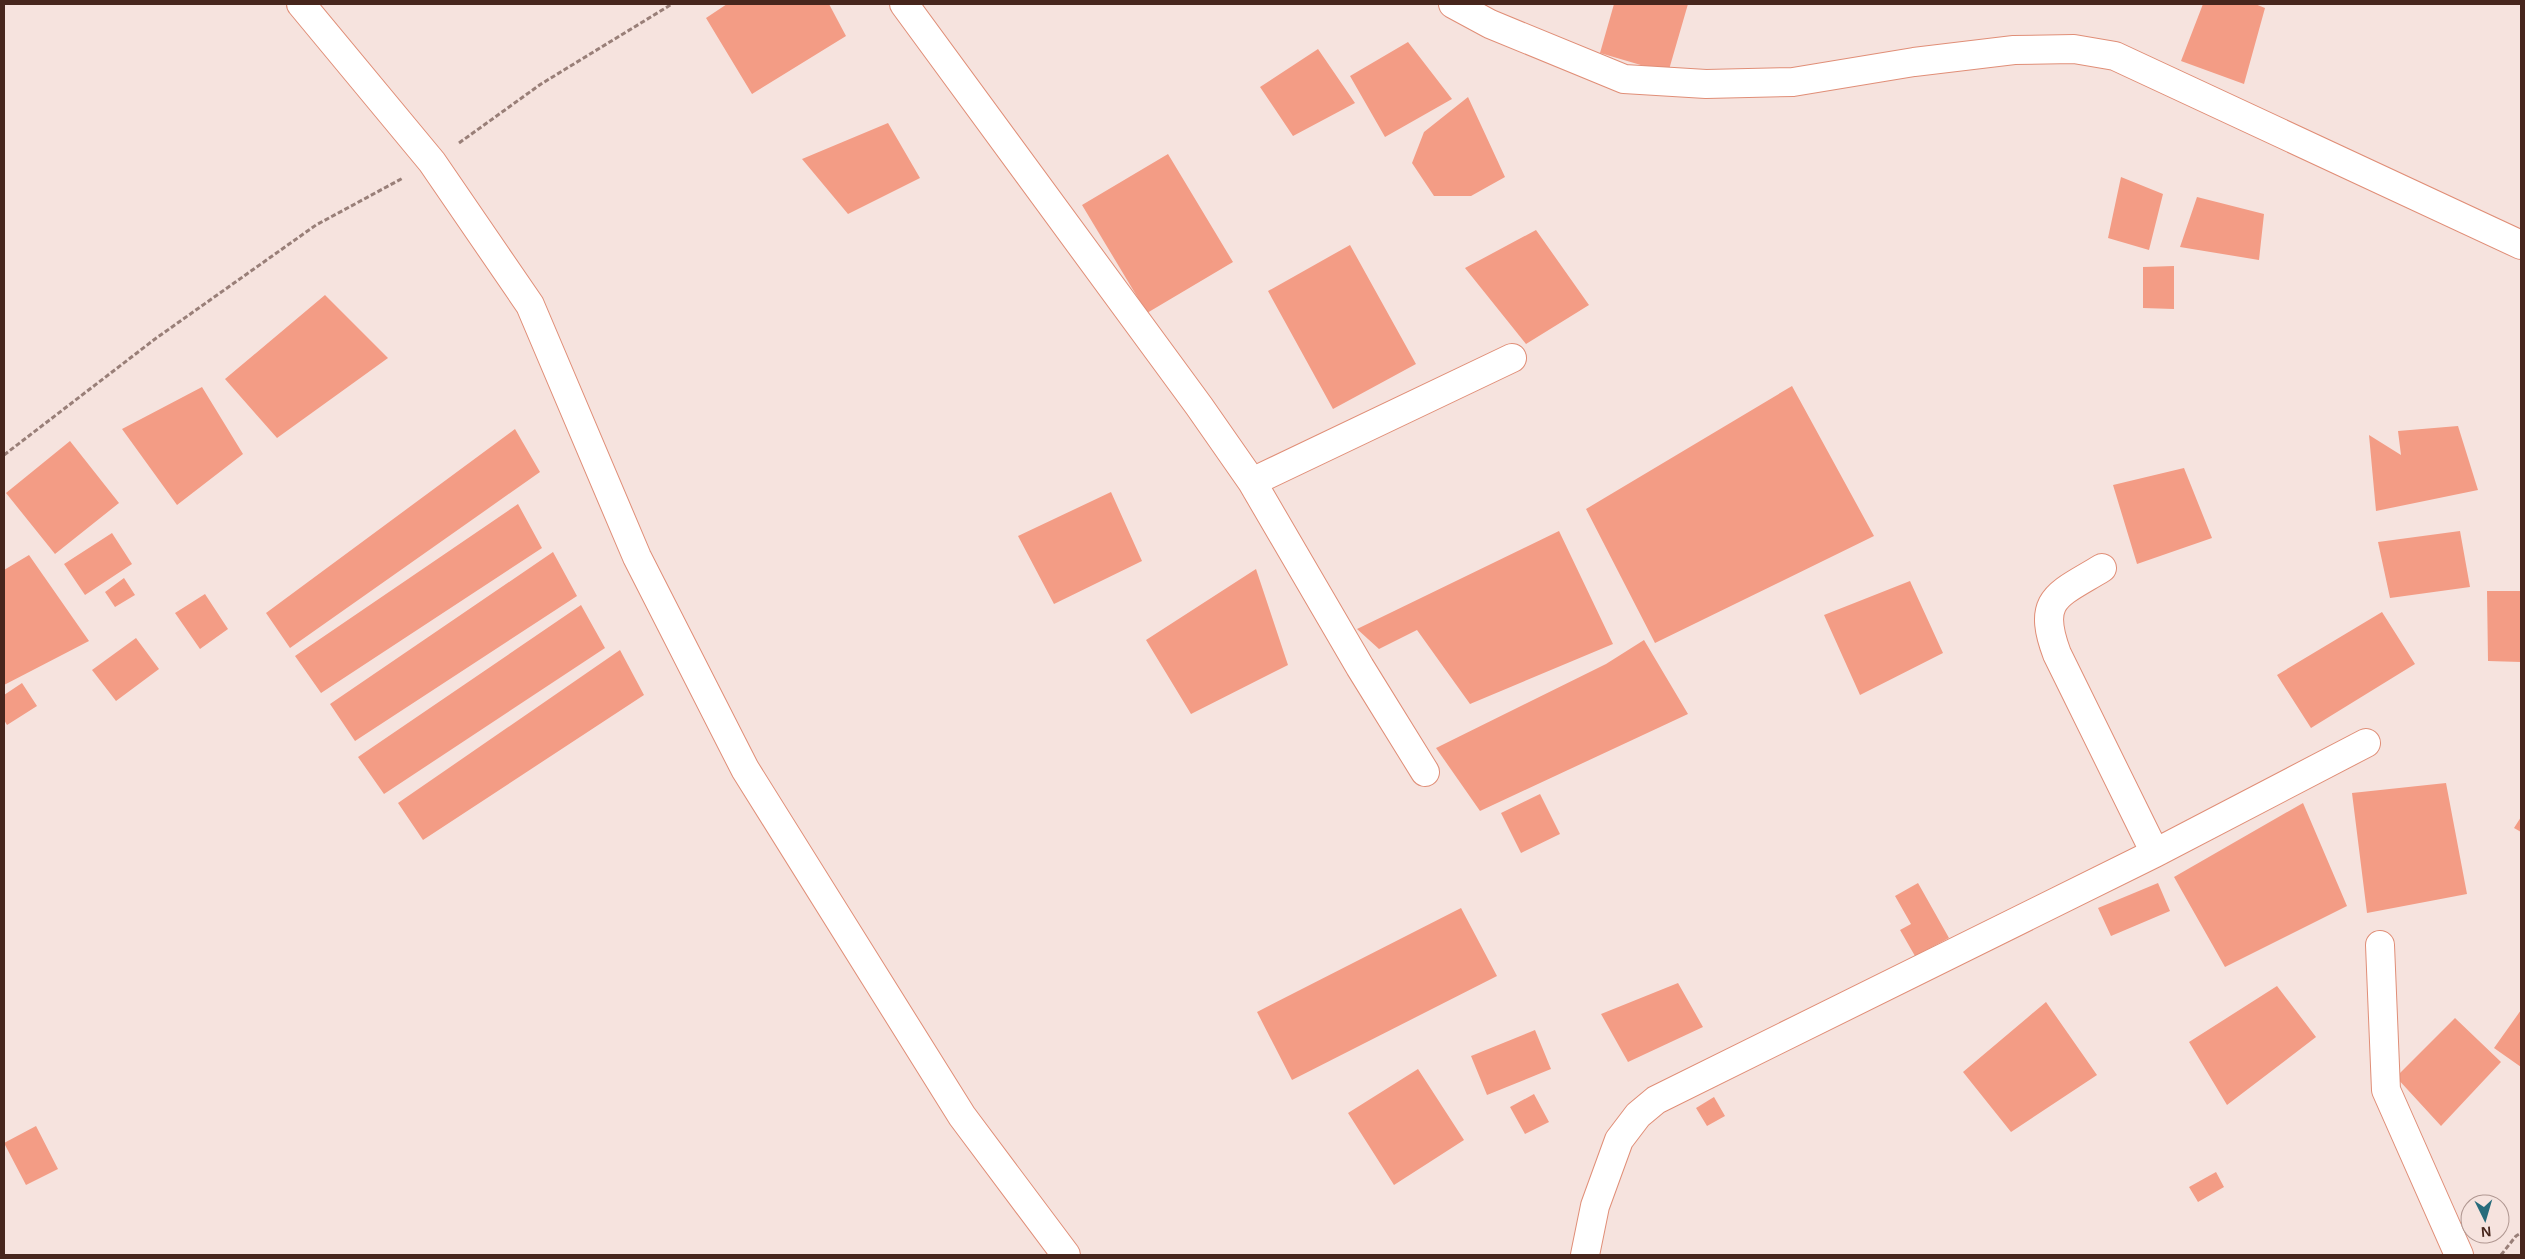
<svg xmlns="http://www.w3.org/2000/svg" width="2525" height="1259" viewBox="0 0 2525 1259" font-family="Helvetica,sans-serif">
<style>
.building{fill:#f39c85}
.lines{fill:none;stroke-linecap:round;stroke-linejoin:round}
.minor-casing{stroke:#e08e77;stroke-width:30}
.path{stroke:#997f78;stroke-width:3;stroke-dasharray:5 2.5;stroke-linecap:butt}
.minor{stroke:#fff;stroke-width:28}
</style>
<rect width="100%" height="100%" fill="#f6e3de"/>
<path class="building" d="M727,4H829L846,36L752,94L706,18Z
M1614,4H1688L1668,73L1600,53Z
M2203,4H2255L2265,8L2244,84L2181,61Z
M1408,42L1452,99L1385,137L1350,76Z
M1318,49L1355,103L1293,136L1260,87Z
M1468,97L1505,177L1471,196H1434L1412,163L1424,132Z
M888,123L920,178L848,214L802,159Z
M1168,154L1233,262L1147,313L1082,205Z
M2121,177L2163,194L2149,250L2108,238Z
M2197,197L2264,214L2259,260L2180,247Z
M1536,230L1589,305L1526,344L1465,268Z
M1350,245L1416,364L1333,409L1268,291Z
M2174,266V309L2143,308V267Z
M325,295L388,358L277,438L225,379Z
M1792,386L1874,536L1655,643L1586,509Z
M202,387L243,454L177,505L122,429Z
M2458,426L2478,490L2376,511L2369,435L2401,455L2398,431Z
M515,429L540,472L290,648L266,613Z
M70,441L119,503L55,554L6,493Z
M2184,468L2212,538L2137,564L2113,485Z
M1111,492L1142,561L1054,604L1018,536Z
M518,504L542,548L321,693L295,656Z
M1559,531L1613,644L1470,704L1417,630L1379,649L1357,629Z
M2460,531L2470,587L2390,598L2378,542Z
M112,533L132,564L85,595L64,564Z
M553,552L577,596L355,741L330,704Z
M29,555L89,641L4,685V570Z
M1256,569L1288,665L1191,714L1146,640Z
M124,578L135,595L115,607L105,592Z
M1910,581L1943,653L1860,695L1824,615Z
M2487,591H2521V662L2488,661Z
M205,594L228,629L200,649L175,613Z
M581,605L605,648L384,794L358,757Z
M2382,612L2415,664L2311,728L2277,675Z
M136,638L159,669L116,701L92,670Z
M1644,640L1688,714L1480,811L1436,748L1606,664Z
M620,650L644,695L423,840L398,803Z
M22,683L37,706L7,725L4,720V695Z
M2446,783L2467,894L2367,913L2352,793Z
M1540,794L1560,834L1521,853L1501,813Z
M2303,803L2347,906L2225,967L2174,877Z
M2521,817V832L2514,828Z
M1918,883L1949,938L1915,956L1900,930L1911,924L1895,896Z
M2158,883L2170,911L2111,936L2098,908Z
M1461,908L1497,976L1292,1080L1257,1012Z
M1678,983L1703,1027L1628,1062L1601,1014Z
M2277,986L2316,1037L2227,1105L2189,1042Z
M2046,1002L2097,1075L2011,1132L1963,1072Z
M2521,1010V1067L2494,1048Z
M2455,1018L2501,1062L2441,1126L2396,1077Z
M1535,1030L1551,1069L1487,1095L1471,1056Z
M1418,1069L1464,1140L1394,1185L1348,1113Z
M1534,1094L1549,1122L1525,1134L1510,1107Z
M1714,1097L1725,1116L1707,1126L1696,1108Z
M36,1126L58,1169L26,1185L4,1143Z
M2216,1172L2224,1187L2198,1202L2189,1187Z"/>
<g class="lines">
<defs>
<path id="minor" d="M301,4L432,162L530,305L637,557L745,769L962,1116L1066,1255
M904,4L1199,406L1252,482L1360,667L1425,772
M1453,4L1490,24L1624,79L1706,84L1793,82L1914,62L2014,50L2074,49L2115,56L2521,245
M1252,482L1512,358
M2102,568C2058,595 2036,598 2057,654L2155,853
M2380,945L2386,1090L2459,1255
M1585,1255L1595,1206L1619,1140L1638,1115L1656,1100L2155,853L2366,743"/>
</defs>
<use href="#minor" class="minor-casing"/>
<path class="path" d="M459,143L541,84L672,4
M4,455L155,339L316,225L403,178
M2501,1255L2516,1236L2521,1233"/>
<use href="#minor" class="minor"/>
</g>
<rect width="2525" height="1259" fill="none" stroke="#47261d" stroke-width="10"/>
<g transform="translate(2485 1219) rotate(175)"><circle r="24" fill="#f6e3de" stroke="#b09791"/>
<path d="M0-4L9 19L0 12L-9 19Z" fill="#276c7c"/>
<text y="-8" font-size="14" font-weight="bold" text-anchor="middle" fill="#47261d">N</text>
</g>
</svg>
